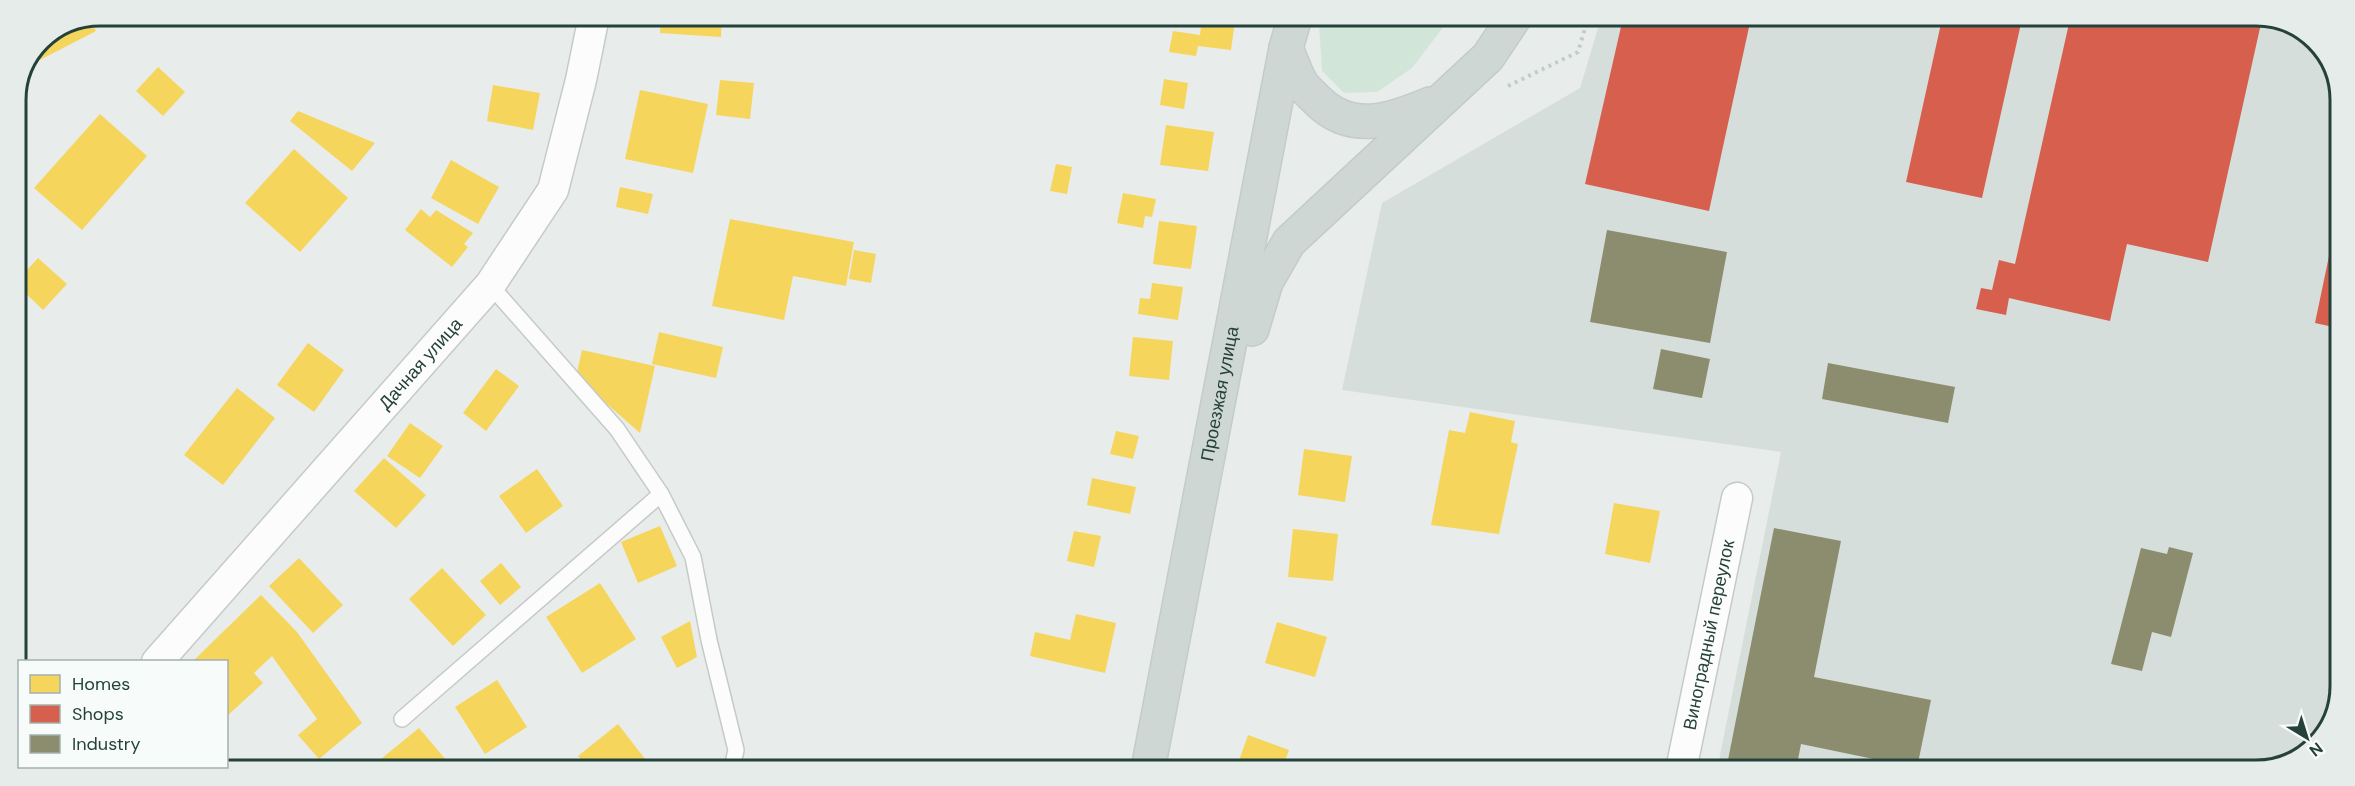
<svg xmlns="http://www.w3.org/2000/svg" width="2355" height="786" viewBox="0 0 2355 786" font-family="'DM Sans',sans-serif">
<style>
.built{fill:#d6dedb}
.green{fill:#d1e6d8}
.homes{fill:#f6d55c}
.shops{fill:#d6604d}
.industry{fill:#8c8c6e}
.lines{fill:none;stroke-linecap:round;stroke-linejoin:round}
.lane-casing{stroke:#c5cac8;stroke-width:18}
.street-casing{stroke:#c5cac8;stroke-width:33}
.primary-casing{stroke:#c3ccc9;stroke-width:36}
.path{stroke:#c3ccca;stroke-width:4;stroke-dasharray:3 4.5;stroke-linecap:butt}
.lane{stroke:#fcfcfc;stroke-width:15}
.street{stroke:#fcfcfc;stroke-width:30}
.primary{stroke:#cfd7d5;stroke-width:33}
.labels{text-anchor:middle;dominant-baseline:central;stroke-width:6;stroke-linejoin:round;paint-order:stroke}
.street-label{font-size:18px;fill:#24423a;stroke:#f7fbf9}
.rim{fill:none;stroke:#24423a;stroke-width:3}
</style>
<rect width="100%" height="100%" fill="#e8edeb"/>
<path class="built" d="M1601,18L2283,19L2322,48L2340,93L2336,714L2307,754L2256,771L1717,770L1781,452L1342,390L1382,203L1580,88Z"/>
<path class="green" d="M1321,17L1439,18L1448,21L1412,68L1377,92L1344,93L1322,71L1319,24Z"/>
<path class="homes" d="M494,16H543L540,27Z
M661,16H722L721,37L660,33Z
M1202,17L1235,21L1231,50L1198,46L1196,56L1169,52L1173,31L1200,35Z
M89,19L96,31L36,62L33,55L40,39Z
M158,67L185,92L163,116L136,91Z
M1164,79L1188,83L1184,109L1160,105Z
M720,80L754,83L750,119L716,115Z
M493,85L540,93L533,130L487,121Z
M640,90L708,104L693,173L625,159Z
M298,111L375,143L352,171L290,121Z
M100,114L147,156L82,230L34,188Z
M1166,125L1214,132L1208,171L1160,165Z
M294,149L348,198L300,252L245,203Z
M451,160L499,187L478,224L431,198Z
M1056,164L1072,167L1067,194L1050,191Z
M620,187L653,194L648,214L616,207Z
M1123,193L1156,199L1152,217L1145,216L1143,228L1117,223Z
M421,209L430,217L436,210L473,233L464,244L468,247L452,267L405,230Z
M730,219L854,242L846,286L793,276L784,320L712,306Z
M1159,221L1197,226L1191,269L1153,264Z
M854,250L876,254L871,283L849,279Z
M38,258L67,284L43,310L15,283Z
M1152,283L1183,287L1178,320L1138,314L1140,298L1150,299Z
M659,332L723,347L716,378L652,364Z
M1133,337L1173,341L1169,380L1129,376Z
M308,343L344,370L314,412L277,385Z
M582,350L655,366L640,433L576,377Z
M496,369L519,386L486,431L463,413Z
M237,388L275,418L223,485L184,455Z
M1470,412L1515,421L1511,442L1518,444L1499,534L1431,525L1449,430L1465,433Z
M410,423L443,446L420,478L387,456Z
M1116,431L1139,436L1133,459L1110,454Z
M1304,449L1352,456L1345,502L1298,495Z
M384,458L426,495L396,528L354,491Z
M537,469L563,506L526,533L499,496Z
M1092,478L1136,487L1130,514L1087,505Z
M1614,503L1660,511L1650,563L1605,554Z
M660,526L677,566L638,583L621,542Z
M1293,529L1338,534L1333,581L1288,577Z
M1074,531L1101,536L1094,567L1067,561Z
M299,558L343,605L313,633L269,586Z
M501,563L521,587L500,605L480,581Z
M442,568L486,615L453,646L409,599Z
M600,583L636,639L582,673L546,617Z
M261,595L297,632L362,723L319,759L298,735L317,719L272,656L254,673L263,683L226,717V662H192Z
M1076,614L1116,623L1105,673L1030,656L1035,632L1070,640Z
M690,621L697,657L677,668L661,637Z
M1277,622L1327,637L1315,677L1265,663Z
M497,680L527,727L485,754L455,707Z
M618,724L652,768H588L578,756Z
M419,728L452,767H371Z
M1248,735L1289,750L1282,769H1236Z"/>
<path class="shops" d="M1623,18H1751L1709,211L1585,184Z
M1942,19H2022L1982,198L1906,182Z
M2070,19H2262L2208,262L2127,244L2110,321L2009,298L2006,315L1976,309L1981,288L1992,290L1999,260L2015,264Z
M2338,213L2339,214L2338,328L2315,323Z"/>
<path class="industry" d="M1607,230L1727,252L1710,343L1590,322Z
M1661,349L1710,359L1702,398L1653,389Z
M1828,363L1955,387L1948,423L1822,399Z
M1774,528L1841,541L1814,677L1931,700L1917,768L1801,744L1796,770H1726Z
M2169,547L2193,553L2171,637L2152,632L2142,671L2111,664L2141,548L2167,554Z"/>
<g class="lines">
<defs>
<path id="lane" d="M490,285L617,429L661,494L693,557L709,640L736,750L732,768
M402,719L661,494"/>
<g id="street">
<path id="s1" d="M157,662L490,285L553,190L581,80L594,16"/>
<path id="s2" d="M1681,770L1737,498"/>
</g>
<g id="primary">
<path d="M1286,48C1291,60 1295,72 1301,83C1305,89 1312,95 1317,100C1351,135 1392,120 1430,104"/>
<path d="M1252,329L1266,282L1289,242L1488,57L1514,18"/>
<path id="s3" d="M1148,769L1286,48L1295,17"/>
</g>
</defs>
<use href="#lane" class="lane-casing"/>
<use href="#street" class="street-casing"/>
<use href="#primary" class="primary-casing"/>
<path class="path" d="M1508,86L1578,52L1588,18"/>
<use href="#lane" class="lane"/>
<use href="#street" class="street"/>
<use href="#primary" class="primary"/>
</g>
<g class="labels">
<g class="street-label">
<text stroke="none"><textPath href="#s1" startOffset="398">Дачная улица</textPath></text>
<text stroke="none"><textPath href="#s3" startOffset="382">Проезжая улица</textPath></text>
<text stroke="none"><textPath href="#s2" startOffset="138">Виноградный переулок</textPath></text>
</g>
</g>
<path d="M0 0H2355V786H0ZM100 26H2256A74 74 0 0 1 2330 100V686A74 74 0 0 1 2256 760H100A74 74 0 0 1 26 686V100A74 74 0 0 1 100 26Z" fill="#e6ecea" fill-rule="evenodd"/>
<path class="rim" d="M100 26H2256A74 74 0 0 1 2330 100V686A74 74 0 0 1 2256 760H100A74 74 0 0 1 26 686V100A74 74 0 0 1 100 26Z"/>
<rect x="18" y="660" width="210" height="108" fill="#f7fbf9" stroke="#a3b1ad" stroke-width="1.5"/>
<rect x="30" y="675" width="30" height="18" fill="#f6d55c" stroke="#a3b1ad" stroke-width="1.5"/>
<text x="72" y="690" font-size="18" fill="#24423a">Homes</text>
<rect x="30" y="705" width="30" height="18" fill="#d6604d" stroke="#a3b1ad" stroke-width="1.5"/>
<text x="72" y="720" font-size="18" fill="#24423a">Shops</text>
<rect x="30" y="735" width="30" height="18" fill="#8c8c6e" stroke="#a3b1ad" stroke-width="1.5"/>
<text x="72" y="750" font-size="18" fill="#24423a">Industry</text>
<g transform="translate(2307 738) rotate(142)" stroke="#f7fbf9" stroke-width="4.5" paint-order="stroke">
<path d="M0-4.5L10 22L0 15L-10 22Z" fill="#24423a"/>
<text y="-9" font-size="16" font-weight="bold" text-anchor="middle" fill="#24423a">N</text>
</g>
</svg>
